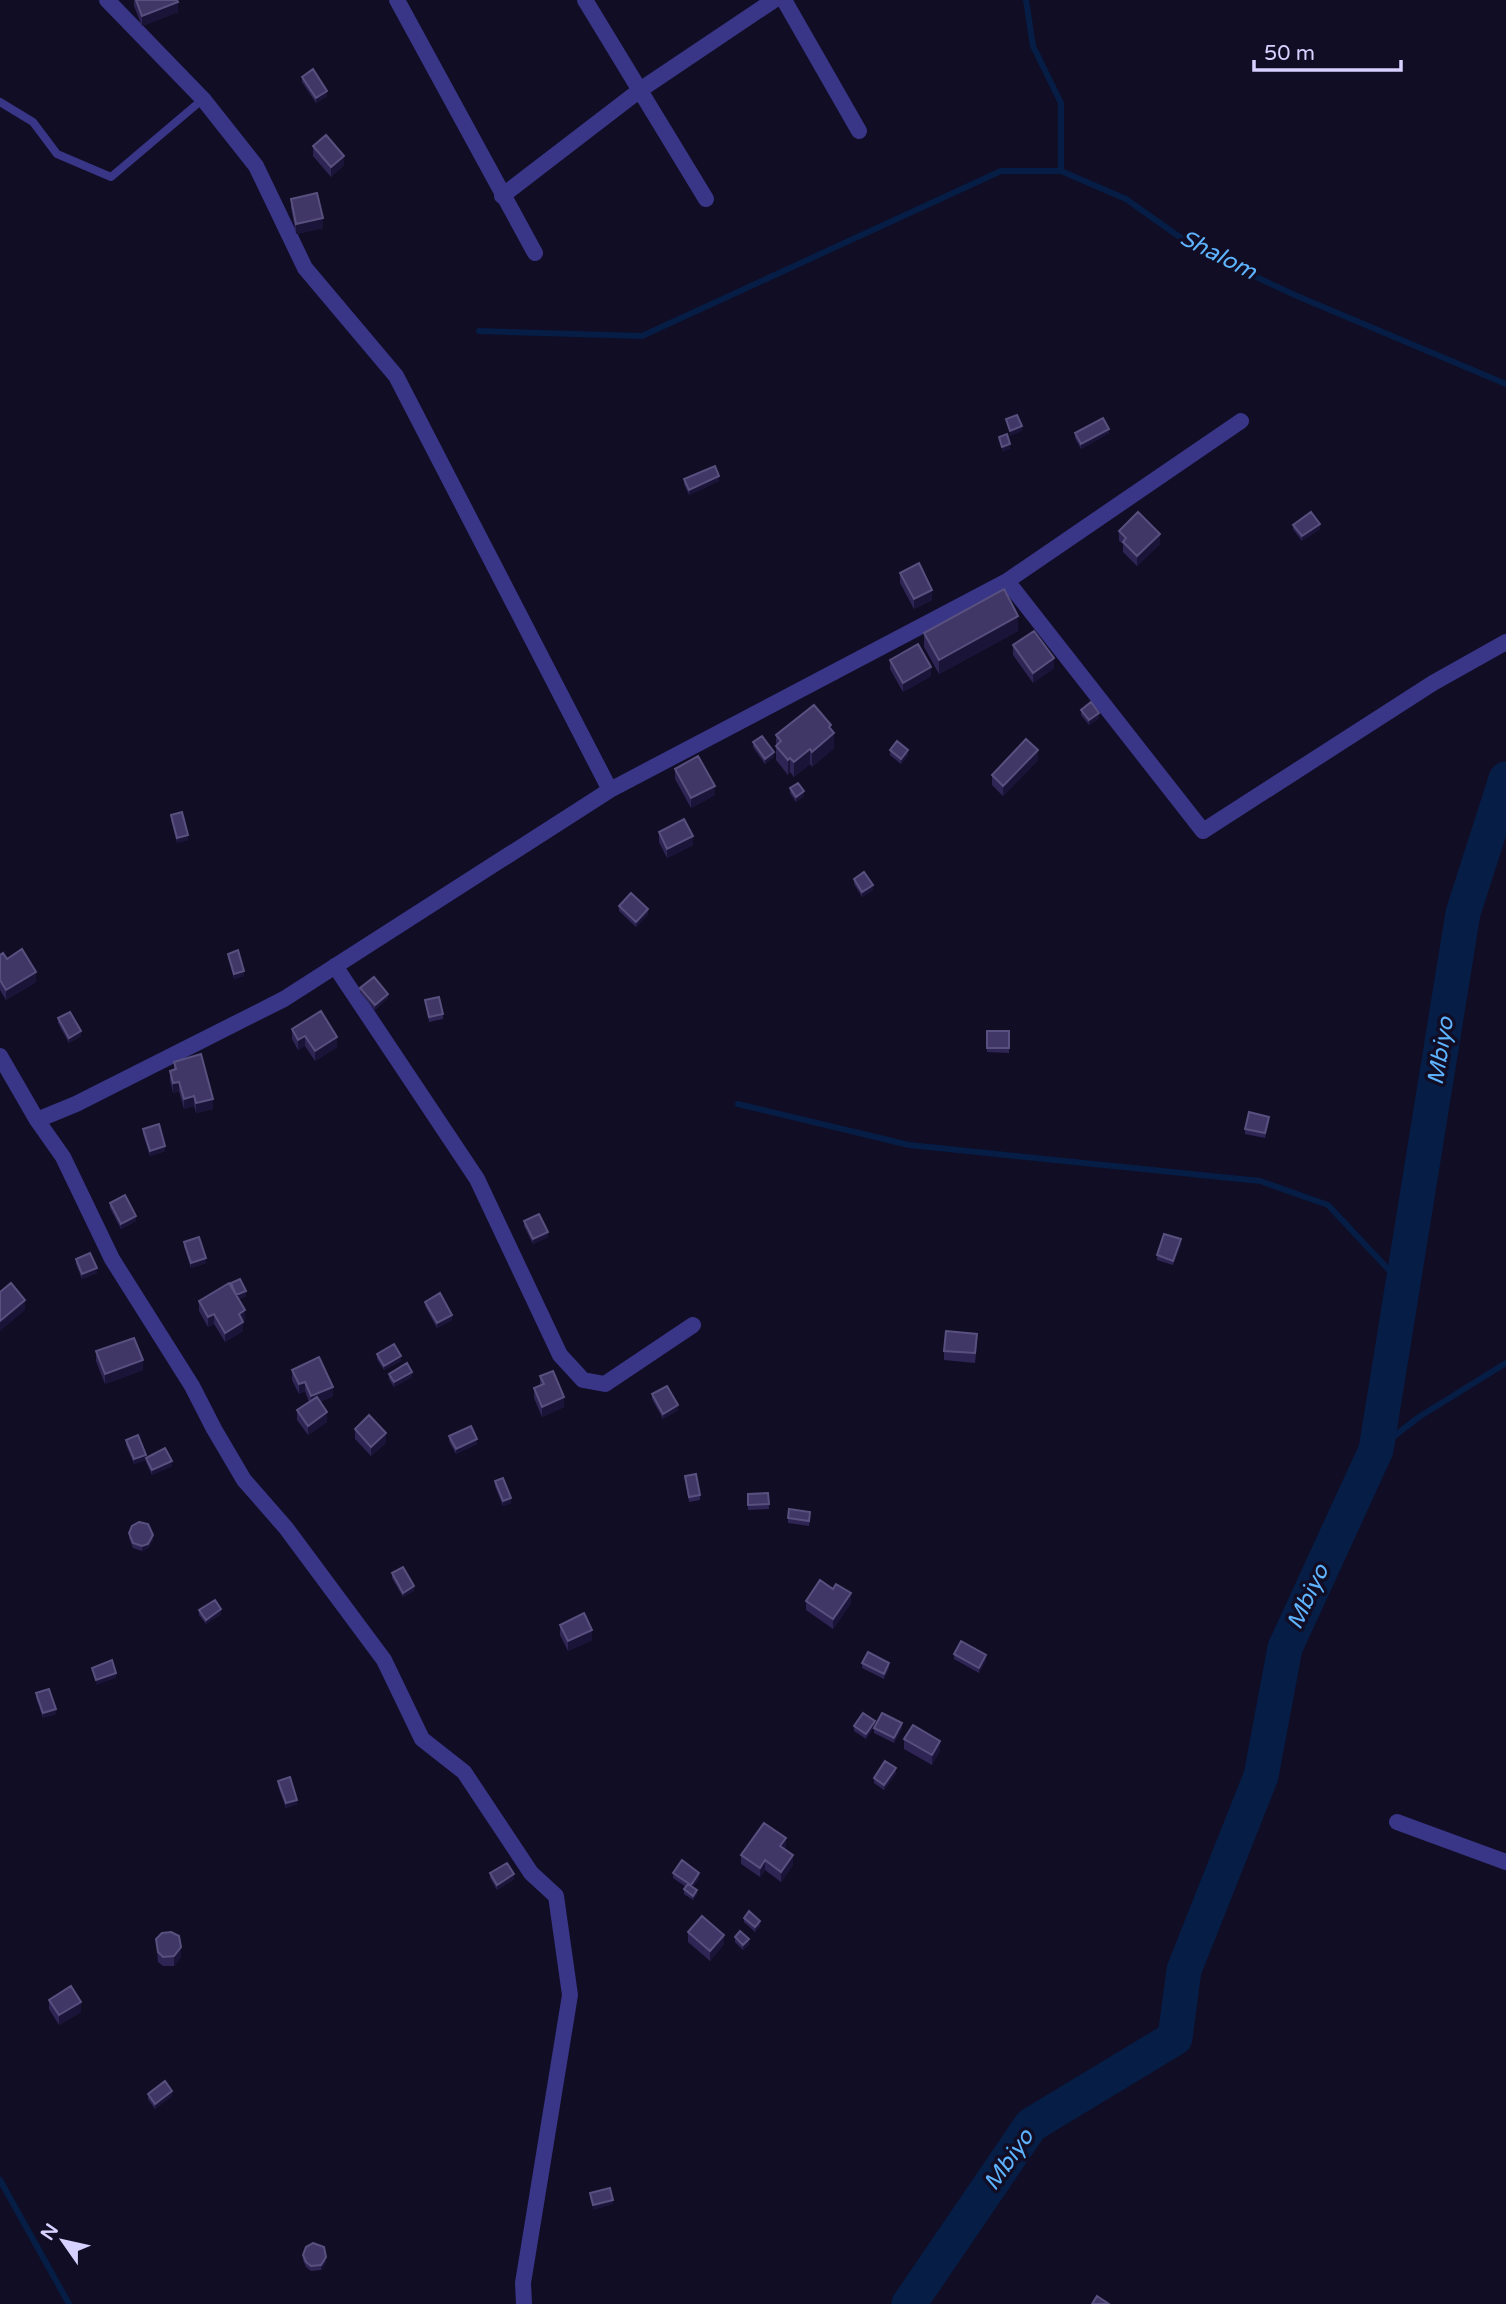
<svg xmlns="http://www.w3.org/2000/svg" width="1506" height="2304" viewBox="0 0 1506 2304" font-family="'Varela Round',sans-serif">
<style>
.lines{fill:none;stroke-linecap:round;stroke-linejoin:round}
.stream{stroke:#061d45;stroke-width:6}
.river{stroke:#061d45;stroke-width:35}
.lane{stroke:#393587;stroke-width:8}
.street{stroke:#393587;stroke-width:16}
.wall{fill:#2f2554}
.shaded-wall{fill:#1b1439}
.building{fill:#413766;stroke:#58507e;stroke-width:2}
.labels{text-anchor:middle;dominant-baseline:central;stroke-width:7;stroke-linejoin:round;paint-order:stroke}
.water-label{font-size:23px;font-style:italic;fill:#5fb4ff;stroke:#110d25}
</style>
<rect width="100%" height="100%" fill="#110d25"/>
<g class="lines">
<path class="stream" d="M1026,0L1033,46L1061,103V171
M479,331L642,336L1001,171H1061L1126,199L1198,250L1297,296L1506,384
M738,1104L909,1145L1260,1181L1328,1205L1403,1285
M1376,1450L1419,1417L1506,1363
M0,2180L69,2304"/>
<path class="river" d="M909,2304L1031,2125L1175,2038L1184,1970L1261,1776L1285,1648L1376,1450L1463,913L1506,779"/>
<path class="lane" d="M0,102L33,122L57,154L111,177L203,99"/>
<path class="street" d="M107,0L203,99L256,166L305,268L396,376L610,790
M397,0L535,253
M585,0L706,199
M784,0L859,131
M502,196L640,90L774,0
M1007,581L1241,421
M335,966L477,1179L560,1355L583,1380L605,1384L693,1325
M0,1056L37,1120L63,1157L112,1259L192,1386L214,1429L244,1480L286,1528L384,1660L422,1739L464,1772L531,1873L556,1896L570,1995L523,2283L524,2304
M37,1120L76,1104L284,999L610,790L1007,581L1203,831L1433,683L1506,642
M1397,1822L1506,1862"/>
</g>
<path class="wall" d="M134,0H177L178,12L142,26L134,6Z
M302,77L327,96L316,103L302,82Z
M313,146L344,165L331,177L313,156Z
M291,199L323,228L296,234L291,208Z
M1075,433H1109L1081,449L1075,438Z
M684,479L719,481L689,495L684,484Z
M1293,525L1320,529L1302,541L1293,529Z
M1119,531L1160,544L1137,566L1123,552V544L1119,541Z
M900,573L932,600L914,609L900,583Z
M1018,631L939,674L924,647V633Z
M1013,645L1054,668L1033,683L1013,655Z
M890,660L931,676L903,692L890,669Z
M1081,710L1099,718L1089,725L1081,715Z
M831,730L834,748L812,767L810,764L794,777L790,772L788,775L776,760V735Z
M753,742L774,757L765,764L753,747Z
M890,750L908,755L901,764L890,755Z
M1038,760L1003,796L992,785V775Z
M675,769L715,795L691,808L675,779Z
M790,788L804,796L796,802L790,793Z
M171,815L188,840L177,843L171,820Z
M659,832L693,845L667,858L659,842Z
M854,879L873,890L862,897L854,884Z
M619,906L648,914L636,927L619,911Z
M228,954L244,976L234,979L228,958Z
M0,955L7,959L36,982L6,1000L0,990Z
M360,988L388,998L375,1010L360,992Z
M425,1000L443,1014V1019L429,1022Z
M58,1018L81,1036L69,1043L58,1023Z
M292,1029L337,1047L315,1061L305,1046L298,1050L292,1039Z
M987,1031H1009V1053L987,1052Z
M174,1062L213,1109L196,1113L194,1106L184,1109L179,1091L173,1093L170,1080V1071L174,1069Z
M1269,1122L1265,1138L1245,1134V1129Z
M143,1129L165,1151L150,1156L143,1134Z
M110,1203L136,1221L121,1229L110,1208Z
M524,1221L548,1237L533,1244L524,1226Z
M184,1242L206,1263L191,1268L184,1247Z
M1181,1244L1173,1265L1157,1260V1255Z
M76,1259L97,1273L82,1279L76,1264Z
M231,1283L246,1296L239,1299L245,1320L243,1321V1331L225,1342L214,1324L208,1327L199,1311V1301L231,1287Z
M425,1302L452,1320L437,1328L425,1306Z
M977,1344L975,1363L944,1360V1351Z
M96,1351L143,1370L105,1384L96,1361Z
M377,1354L401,1361L384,1370L377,1359Z
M292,1370L333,1396L320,1402L327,1422L308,1435L297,1420V1410L309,1402L305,1391L299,1394L292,1380Z
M389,1374L412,1377L394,1387L389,1379Z
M540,1376L564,1407L542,1417L534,1398V1388L540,1385Z
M652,1394L678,1410L663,1419L652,1399Z
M355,1429L386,1443L371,1456L355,1439Z
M449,1436L477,1444L456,1454L449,1441Z
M126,1440L146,1457L172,1466L152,1475L146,1462V1460L134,1464L126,1445Z
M685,1476L700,1495V1500L689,1502Z
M495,1481L511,1503L503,1506L495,1486Z
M768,1493L769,1509L748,1510V1494Z
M810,1517L809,1526L788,1523V1518Z
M129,1533L153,1540L148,1548L142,1551L133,1548L129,1538Z
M392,1573L414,1591L403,1597L392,1578Z
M806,1601L851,1603L833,1629L806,1610Z
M199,1610L221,1614L206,1624L199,1615Z
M560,1625L592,1640L568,1651L560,1635Z
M954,1654L986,1660L979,1673L954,1659Z
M862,1663L889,1668L884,1679L862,1668Z
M36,1693L56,1714L43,1718L36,1698Z
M854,1726H875L866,1739L854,1731Z
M874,1728H902L894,1743L874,1733Z
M904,1739L940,1750L932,1765L904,1749Z
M896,1773L884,1790L874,1783V1778Z
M278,1781L297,1804L286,1808L278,1786Z
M786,1848L785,1849L793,1865L781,1882L765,1870L760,1877L741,1864V1855Z
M490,1873L514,1879L497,1890L490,1878Z
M673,1873L699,1878L693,1887L697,1894L693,1900L684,1894V1889L686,1887L673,1878Z
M744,1918L760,1926L755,1932L744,1922Z
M688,1932L724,1944L710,1961L688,1942Z
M735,1937L749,1944L743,1950L735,1942Z
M156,1939L181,1957L174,1966H163L158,1962Z
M49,2000L81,2012L59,2025L49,2009Z
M148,2094L172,2096L155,2109L148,2099Z
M303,2255L326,2262L321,2270L311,2271L306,2267L303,2260Z"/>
<path class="shaded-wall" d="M178,2V12L142,26V16Z
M327,91V96L316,103V98Z
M344,156V165L331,177V167Z
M323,218V228L296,234V224Z
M1022,426V431L1010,436V431Z
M1109,429V433L1081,449V444Z
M1010,444V449L1002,452V447Z
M719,476V481L689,495V490Z
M1320,524V529L1302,541V536Z
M1160,534V544L1137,566V556Z
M932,590V600L914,609V599Z
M1018,616V631L939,674V660Z
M1054,658V668L1033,683V673Z
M931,667V676L903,692V683Z
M1099,713V718L1089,725V720Z
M831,725V735L834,733V748L812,767V752L829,727Z
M810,749V764L794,777V762Z
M908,750V755L901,764V759Z
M1038,750V760L1003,796V786Z
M774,752V757L765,764V759Z
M790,758V772L788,775V760Z
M715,786V795L691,808V798Z
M804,791V796L796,802V797Z
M188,835V840L177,843V838Z
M693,836V845L667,858V849Z
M873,885V890L862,897V892Z
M648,909V914L636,927V922Z
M244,971V976L234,979V974Z
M36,972V982L6,1000V990Z
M388,994V998L375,1010V1005Z
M81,1031V1036L69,1043V1038Z
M305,1036V1046L298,1050V1040Z
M337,1037V1047L315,1061V1051Z
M179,1082V1091L173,1093V1083Z
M194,1096V1106L184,1109V1099Z
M213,1099V1109L196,1113V1103Z
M165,1146V1151L150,1156V1151Z
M136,1216V1221L121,1229V1224Z
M548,1232V1237L533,1244V1239Z
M1181,1239V1244L1173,1265V1261Z
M206,1258V1263L191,1268V1263Z
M97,1268V1273L82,1279V1274Z
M246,1291V1296L236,1300V1295Z
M25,1300V1310L0,1331V1321Z
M245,1310V1320L239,1324V1314Z
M214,1314V1324L208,1327V1317Z
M452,1315V1320L437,1328V1323Z
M243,1322V1331L225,1342V1333Z
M401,1356V1361L384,1370V1366Z
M143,1360V1370L105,1384V1374Z
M412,1372V1377L394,1387V1382Z
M305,1382V1391L299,1394V1384Z
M333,1387V1396L311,1406V1396Z
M564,1397V1407L542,1417V1407Z
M678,1405V1410L663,1419V1414Z
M327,1412V1422L308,1435V1426Z
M386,1433V1443L371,1456V1447Z
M477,1439V1444L456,1454V1449Z
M146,1455V1460L134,1464V1459Z
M172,1461V1466L152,1475V1470Z
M511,1498V1503L503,1506V1501Z
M153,1535V1540L148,1548L142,1551V1546Z
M414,1586V1591L403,1597V1593Z
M851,1593V1603L833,1629V1619Z
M221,1609V1614L206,1624V1620Z
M592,1630V1640L568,1651V1641Z
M986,1655V1660L979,1673V1668Z
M889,1663V1668L884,1679V1674Z
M116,1673V1678L96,1685V1680Z
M56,1709V1714L43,1718V1713Z
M875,1721V1726L866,1739V1734Z
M902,1723V1728L894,1743V1738Z
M940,1741V1750L932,1765V1755Z
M896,1768V1773L884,1790V1785Z
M297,1800V1804L286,1808V1803Z
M786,1838V1848L780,1856V1846Z
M793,1855V1865L781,1882V1872Z
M765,1860V1870L760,1877V1868Z
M699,1873V1878L691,1890V1885Z
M514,1874V1879L497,1890V1885Z
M697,1890V1894L693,1900V1896Z
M760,1921V1926L755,1932V1927Z
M724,1935V1944L710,1961V1951Z
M749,1939V1944L743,1950V1945Z
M181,1947V1957L174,1966V1956Z
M81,2002V2012L59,2025V2015Z
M172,2091V2096L155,2109V2104Z
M613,2200V2204L593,2210V2205Z
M326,2257V2262L321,2270V2265Z"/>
<path class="building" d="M136,0H177L178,2L142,16Z
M313,69L327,91L316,98L302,77Z
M326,135L344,156L331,167L313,146Z
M317,193L323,218L296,224L291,199Z
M1017,415L1022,426L1010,431L1006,419Z
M1103,418L1109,429L1081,444L1075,433Z
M1007,434L1010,444L1002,447L999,437Z
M715,466L719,476L689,490L684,479Z
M1138,512L1160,534L1137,556L1123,542L1126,538L1119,531Z
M1311,512L1320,524L1302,536L1293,525Z
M919,563L932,590L914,599L900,573Z
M1004,589L1018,616L939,660L924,633Z
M1034,631L1054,658L1033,673L1013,645Z
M918,644L931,667L903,683L890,660Z
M1091,702L1099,713L1089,720L1081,710Z
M814,705L831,725L829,727L834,733L812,752L810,749L794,762L790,758L788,760L776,746L781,741L776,735Z
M762,736L774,752L765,759L753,742Z
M1026,739L1038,750L1003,786L992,775Z
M897,741L908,750L901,759L890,750Z
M698,756L715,786L691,798L675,769Z
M798,783L804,791L796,797L790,788Z
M182,812L188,835L177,838L171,815Z
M684,819L693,836L667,849L659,832Z
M864,872L873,885L862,892L854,879Z
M631,893L648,909L636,922L619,906Z
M22,949L36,972L6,990L0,980V955L3,953L7,959Z
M238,950L244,971L234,974L228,954Z
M374,977L388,994L375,1005L360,988Z
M439,997L443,1014L429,1017L425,1000Z
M321,1011L337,1037L315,1051L305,1036L298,1040L292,1029Z
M70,1012L81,1031L69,1038L58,1018Z
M987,1031H1009V1048H987Z
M201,1054L213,1099L196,1103L194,1096L184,1099L179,1082L173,1083L170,1071L176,1069L174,1062Z
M1249,1112L1269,1117L1265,1133L1245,1129Z
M159,1124L165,1146L150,1151L143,1129Z
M125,1195L136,1216L121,1224L110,1203Z
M539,1214L548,1232L533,1239L524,1221Z
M1164,1234L1181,1239L1173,1261L1157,1255Z
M199,1237L206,1258L191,1263L184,1242Z
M90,1253L97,1268L82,1274L76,1259Z
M240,1279L246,1291L236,1295L231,1283Z
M11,1283L25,1300L0,1321V1292Z
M229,1283L245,1310L239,1314L243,1322L225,1333L214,1314L208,1317L199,1301Z
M440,1293L452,1315L437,1323L425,1302Z
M946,1331L977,1334L975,1353L944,1351Z
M134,1338L143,1360L105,1374L96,1351Z
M394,1344L401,1356L384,1366L377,1354Z
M319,1357L333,1387L311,1396L305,1382L299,1384L292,1370Z
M407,1363L412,1372L394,1382L389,1374Z
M553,1371L564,1397L542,1407L534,1388L544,1384L540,1376Z
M667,1386L678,1405L663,1414L652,1394Z
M317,1397L327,1412L308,1426L297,1410Z
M369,1415L386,1433L371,1447L355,1429Z
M471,1426L477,1439L456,1449L449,1436Z
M138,1435L146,1455L134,1459L126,1440Z
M165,1448L172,1461L152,1470L146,1458Z
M696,1474L700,1495L689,1497L685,1476Z
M503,1478L511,1498L503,1501L495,1481Z
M768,1493L769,1504L748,1505V1494Z
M789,1509L810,1512L809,1521L788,1518Z
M139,1522L148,1524L153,1535L148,1544L142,1546L133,1543L129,1533L132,1526Z
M403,1567L414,1586L403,1593L392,1573Z
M820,1580L833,1589L836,1584L851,1593L833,1619L806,1601Z
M215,1600L221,1609L206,1620L199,1610Z
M584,1613L592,1630L568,1641L560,1625Z
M961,1641L986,1655L979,1668L954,1654Z
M868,1652L889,1663L884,1674L862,1663Z
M112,1660L116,1673L96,1680L92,1668Z
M49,1689L56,1709L43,1713L36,1693Z
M863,1713L875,1721L866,1734L854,1726Z
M882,1713L902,1723L894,1738L874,1728Z
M913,1725L940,1741L932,1755L904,1739Z
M885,1761L896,1768L884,1785L874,1778Z
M290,1777L297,1800L286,1803L278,1781Z
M764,1823L786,1838L780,1846L793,1855L781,1872L765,1860L760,1868L741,1855Z
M682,1860L699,1873L691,1885L673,1873Z
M507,1863L514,1874L497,1885L490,1873Z
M688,1884L697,1890L693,1896L684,1889Z
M749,1911L760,1921L755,1927L744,1918Z
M702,1916L724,1935L710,1951L688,1932Z
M740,1931L749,1939L743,1945L735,1937Z
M171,1932L179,1936L181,1947L174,1956L163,1957L158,1952L156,1939L162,1933Z
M71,1986L81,2002L59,2015L49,2000Z
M165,2081L172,2091L155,2104L148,2094Z
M610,2188L613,2200L593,2205L590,2193Z
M313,2243L324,2247L326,2257L321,2265L311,2266L306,2262L303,2255L306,2247Z
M1097,2296L1109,2304H1092Z"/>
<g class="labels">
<g class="water-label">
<text transform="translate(1218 255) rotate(27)">Shalom</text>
<text transform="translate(1441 1051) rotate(-81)">Mbiyo</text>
<text transform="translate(1308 1597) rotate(-65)">Mbiyo</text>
<text transform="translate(1009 2160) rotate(-55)">Mbiyo</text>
</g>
</g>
<g transform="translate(63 2241) rotate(304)" stroke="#110d25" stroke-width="5" paint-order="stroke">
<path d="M0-5L12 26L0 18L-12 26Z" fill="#d7d1ff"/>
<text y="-10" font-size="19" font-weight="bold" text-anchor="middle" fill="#d7d1ff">N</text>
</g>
<path d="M1254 60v10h147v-10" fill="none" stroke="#d7d1ff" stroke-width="3.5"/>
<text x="1264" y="60" font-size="21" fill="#d7d1ff" stroke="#110d25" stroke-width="5" paint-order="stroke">50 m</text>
</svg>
